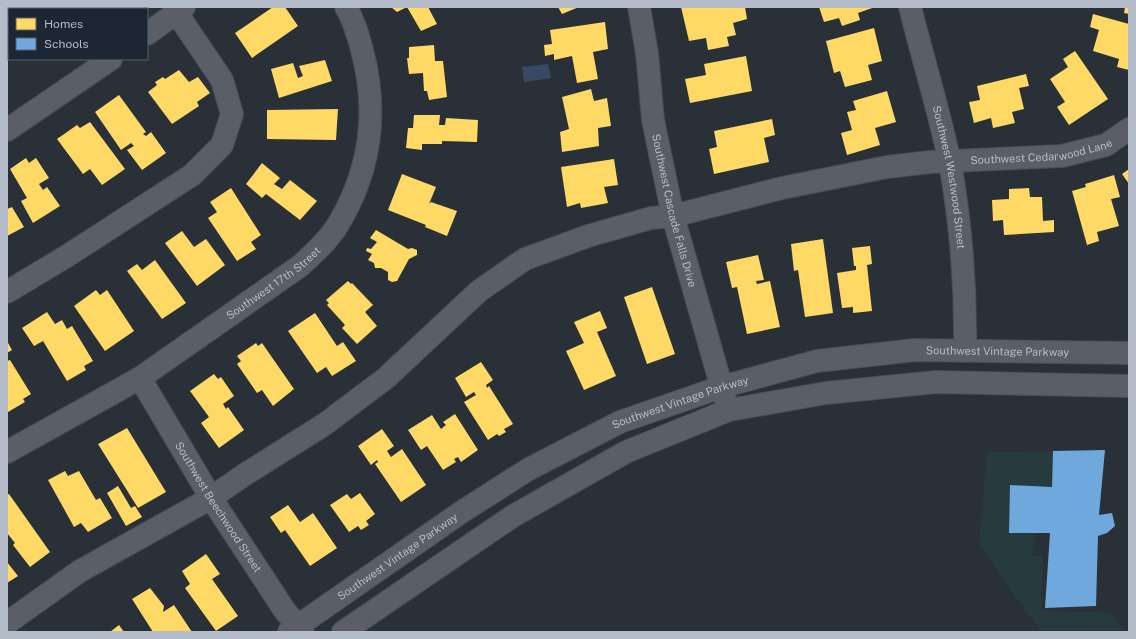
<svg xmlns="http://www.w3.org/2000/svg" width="1136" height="639" viewBox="0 0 1136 639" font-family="'Public Sans',sans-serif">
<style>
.green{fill:#273a3e}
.water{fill:#384963}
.homes{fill:#ffd966}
.schools{fill:#6fa8dc}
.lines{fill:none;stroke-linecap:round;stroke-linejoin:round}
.minor-casing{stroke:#484c53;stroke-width:24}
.minor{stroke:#5a5e66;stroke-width:22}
.labels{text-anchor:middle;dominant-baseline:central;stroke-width:4;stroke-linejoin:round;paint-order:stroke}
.street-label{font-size:11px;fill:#b4bcc9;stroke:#1d2633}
</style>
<rect width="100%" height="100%" fill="#2a3038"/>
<path class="green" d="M1053,451L1052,487L1010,486L1009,532L1035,533L1033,556H1043L1041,610L1110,613L1126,632H1041L979,545L987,452Z"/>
<path class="water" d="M548,64L551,78L524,82L522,67Z"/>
<path class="homes" d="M273,7H285L298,26L252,58L235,33Z
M391,7H407L397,12Z
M407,7H428L437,24L421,31Z
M558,7H579L562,14Z
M681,7H745L747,19L733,23L736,35L727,37L729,46L708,50L706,38L689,41Z
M819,7H875L858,13L860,20L842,26L839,18L824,22Z
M1125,7H1129V14L1124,13Z
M1093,14L1129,24V70L1117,67L1119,59L1093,51L1099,30L1090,27Z
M605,22L608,49L593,52L598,79L577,83L572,56L554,60V54L545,56L544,45L552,44L550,30Z
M874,28L882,61L868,65L872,80L845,87L840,71L834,73L826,41Z
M434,45L435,61H443L447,97L429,100L427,91H424L423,73L409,74L407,58H409V47Z
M1075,51L1108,99L1069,125L1057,107L1065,102L1050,79L1068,67L1063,59Z
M746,56L752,91L690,103L685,79L706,75L704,64Z
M325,60L332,81L279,98L271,69L293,63L298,78L303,76L299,66Z
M179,70L189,82L198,77L210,93L197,102L199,106L172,124L148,92L157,85L155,82L163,77L165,79Z
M1026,74L1029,86L1019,88L1024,109L1012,112L1015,123L993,128L991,118L974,123L969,102L980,100L977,86Z
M591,89L594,101L607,98L611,126L598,128L599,146L562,152L560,132L569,129L562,97Z
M887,91L896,122L875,128L880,145L847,155L841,133L852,130L847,112L856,110L853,101Z
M119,95L146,132L143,134L146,136L151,132L166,153L142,170L127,150L134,146L131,143L121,150L95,112Z
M338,109L336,140L267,139V110Z
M414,115H440L439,125H445L446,118L478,120L477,142L442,141V144H422V150L406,148L408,128H413Z
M772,119L775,135L764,138L769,162L714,174L709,149L717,147L714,131Z
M90,122L125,169L102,185L90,169L83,174L57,139L77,125L80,128Z
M26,158L29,163L36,158L49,178L39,184L43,190L47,187L60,206L33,223L21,201L27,198L10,169Z
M614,159L618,185L604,187L608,203L581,208L580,203L567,207L561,167Z
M262,163L280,178L274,184L282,189L290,180L317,201L300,220L266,194L262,198L246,184Z
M1129,169V184L1122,174Z
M402,174L436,187L429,204L431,202L457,211L447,236L425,227L426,225L388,210Z
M1114,175L1120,197L1111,199L1119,226L1097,232L1099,241L1087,245L1072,191L1086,187L1085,184Z
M231,188L261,235L251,242L256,249L237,261L208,218L217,212L210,202Z
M1029,188L1030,197H1042L1043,221L1054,220V232L1004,235L1003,220L993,221L992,200L1009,199V189Z
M12,207L24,227L7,236V209Z
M376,230L408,249L412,248L417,250V255L409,259L397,281L392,282L388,280V272L381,268H375L374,263L368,260L372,254L366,251L367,248L371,249L377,242L370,238Z
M182,231L194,247L206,239L225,265L197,286L165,243Z
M823,239L833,313L805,317L798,270L794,271L791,244Z
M870,246L872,264L867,265L872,311L853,313V307L842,308L837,273L856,270V266H854L852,248Z
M758,255L764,280L756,281L757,284L770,281L780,327L747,334L737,287L732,288L726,262Z
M155,260L186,303L162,319L127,271L137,264L142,270Z
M348,281L351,284L352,283L373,305L365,312L377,326L357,344L342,328L345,325L327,305L329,303L326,300Z
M652,287L675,354L647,364L624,297Z
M96,290L100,295L107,290L134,331L105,351L74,306Z
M600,311L607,328L597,332L616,376L584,390L566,351L584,343L574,322Z
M47,312L55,324L62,320L67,329L72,326L93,361L84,366L86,370L67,381L43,341L34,346L22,328Z
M315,313L337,346L343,342L356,361L332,376L326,367L317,373L288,331Z
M7,341L12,350L7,353Z
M256,343L258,346L262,343L294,389L273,406L262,390L257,393L237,364L241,361L237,356Z
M10,360L31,394L23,399L25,402L8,412L7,361Z
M481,362L493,380L486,385L487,388L489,386L513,424L504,429L506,432L499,436L497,434L488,440L464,402L476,395L474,392L466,397L455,378Z
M214,374L218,379L221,377L234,396L223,404L226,409L228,407L244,430L219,448L201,423L209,417L190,391Z
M455,414L478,450L461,462L458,457L454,459L456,462L443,470L427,446L421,450L408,430L432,415L441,429L446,425L443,422Z
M127,428L166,492L138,508L98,444Z
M382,429L394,446L387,451L391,457L402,449L426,485L401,502L375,464L378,462L377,460L371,465L358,446Z
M65,471L68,476L79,471L96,500L100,498L112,518L88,532L81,523L74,527L48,480Z
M118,486L131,508L135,506L142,517L126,526L107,493Z
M360,493L375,514L366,521L369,525L361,530L358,526L349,532L330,505L347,494L351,499Z
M9,494L50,552L30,567L13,545L15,543L7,533V495Z
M288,505L300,522L313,513L337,548L310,566L285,530L281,533L270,517Z
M206,554L220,574L212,579L238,616L216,631L185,588L190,584L182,571Z
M7,562L18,576L7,583Z
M150,588L164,606L163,612L174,605L192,632H153L132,599Z
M119,625L124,632H110Z"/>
<path class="schools" d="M1105,450L1099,515L1112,513L1115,526L1107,533L1098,536L1096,606L1045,608L1050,533H1009L1010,485L1052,487L1053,451Z"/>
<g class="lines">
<defs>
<g id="minor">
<path id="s1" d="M639,7L647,53L653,120L673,216L725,399"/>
<path id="s2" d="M910,7C923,59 939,111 950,163C961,224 966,288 965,351"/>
<path d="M147,34L184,7"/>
<path d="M7,130L111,59"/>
<path d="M7,292L67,256L192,175L222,145L232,114L222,80L176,12"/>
<path id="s3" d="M140,378L211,498L285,611L303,632"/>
<path id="s4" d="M7,452L140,378L300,266C314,253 329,240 339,223C371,169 378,110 362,50C358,34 354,21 346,7"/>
<path id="s5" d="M7,623L80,571L211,498L244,475L325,424L386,378L479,291L525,259L588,236L651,218L673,216L782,188L887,167L930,162L1062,156L1106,145L1129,129"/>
<path id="s6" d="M289,632L463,511L529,469L620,422L721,387L817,361L915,350L1129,353"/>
<path d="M343,632L513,516L626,452L729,410L826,393L936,382L1129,386"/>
</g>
</defs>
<use href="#minor" class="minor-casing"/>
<use href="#minor" class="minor"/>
</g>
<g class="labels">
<g class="street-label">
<text stroke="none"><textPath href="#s5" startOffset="1165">Southwest Cedarwood Lane</textPath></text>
<text stroke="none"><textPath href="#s2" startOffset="175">Southwest Westwood Street</textPath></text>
<text stroke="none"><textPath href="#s1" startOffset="207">Southwest Cascade Falls Drive</textPath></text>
<text stroke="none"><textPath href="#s4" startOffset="316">Southwest 17th Street</textPath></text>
<text stroke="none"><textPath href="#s6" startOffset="780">Southwest Vintage Parkway</textPath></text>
<text stroke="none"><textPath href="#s6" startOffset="456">Southwest Vintage Parkway</textPath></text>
<text stroke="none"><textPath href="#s3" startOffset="151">Southwest Beechwood Street</textPath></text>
<text stroke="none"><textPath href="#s6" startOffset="132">Southwest Vintage Parkway</textPath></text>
</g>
</g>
<rect width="1136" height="639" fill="none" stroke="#b4bcc9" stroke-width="16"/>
<rect x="8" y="8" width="140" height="52" fill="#1d2633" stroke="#59626f"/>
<rect x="16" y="18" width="20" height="12" fill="#ffd966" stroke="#59626f"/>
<text x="44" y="28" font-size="12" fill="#b4bcc9">Homes</text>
<rect x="16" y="38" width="20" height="12" fill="#6fa8dc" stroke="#59626f"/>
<text x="44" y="48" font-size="12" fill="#b4bcc9">Schools</text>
</svg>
